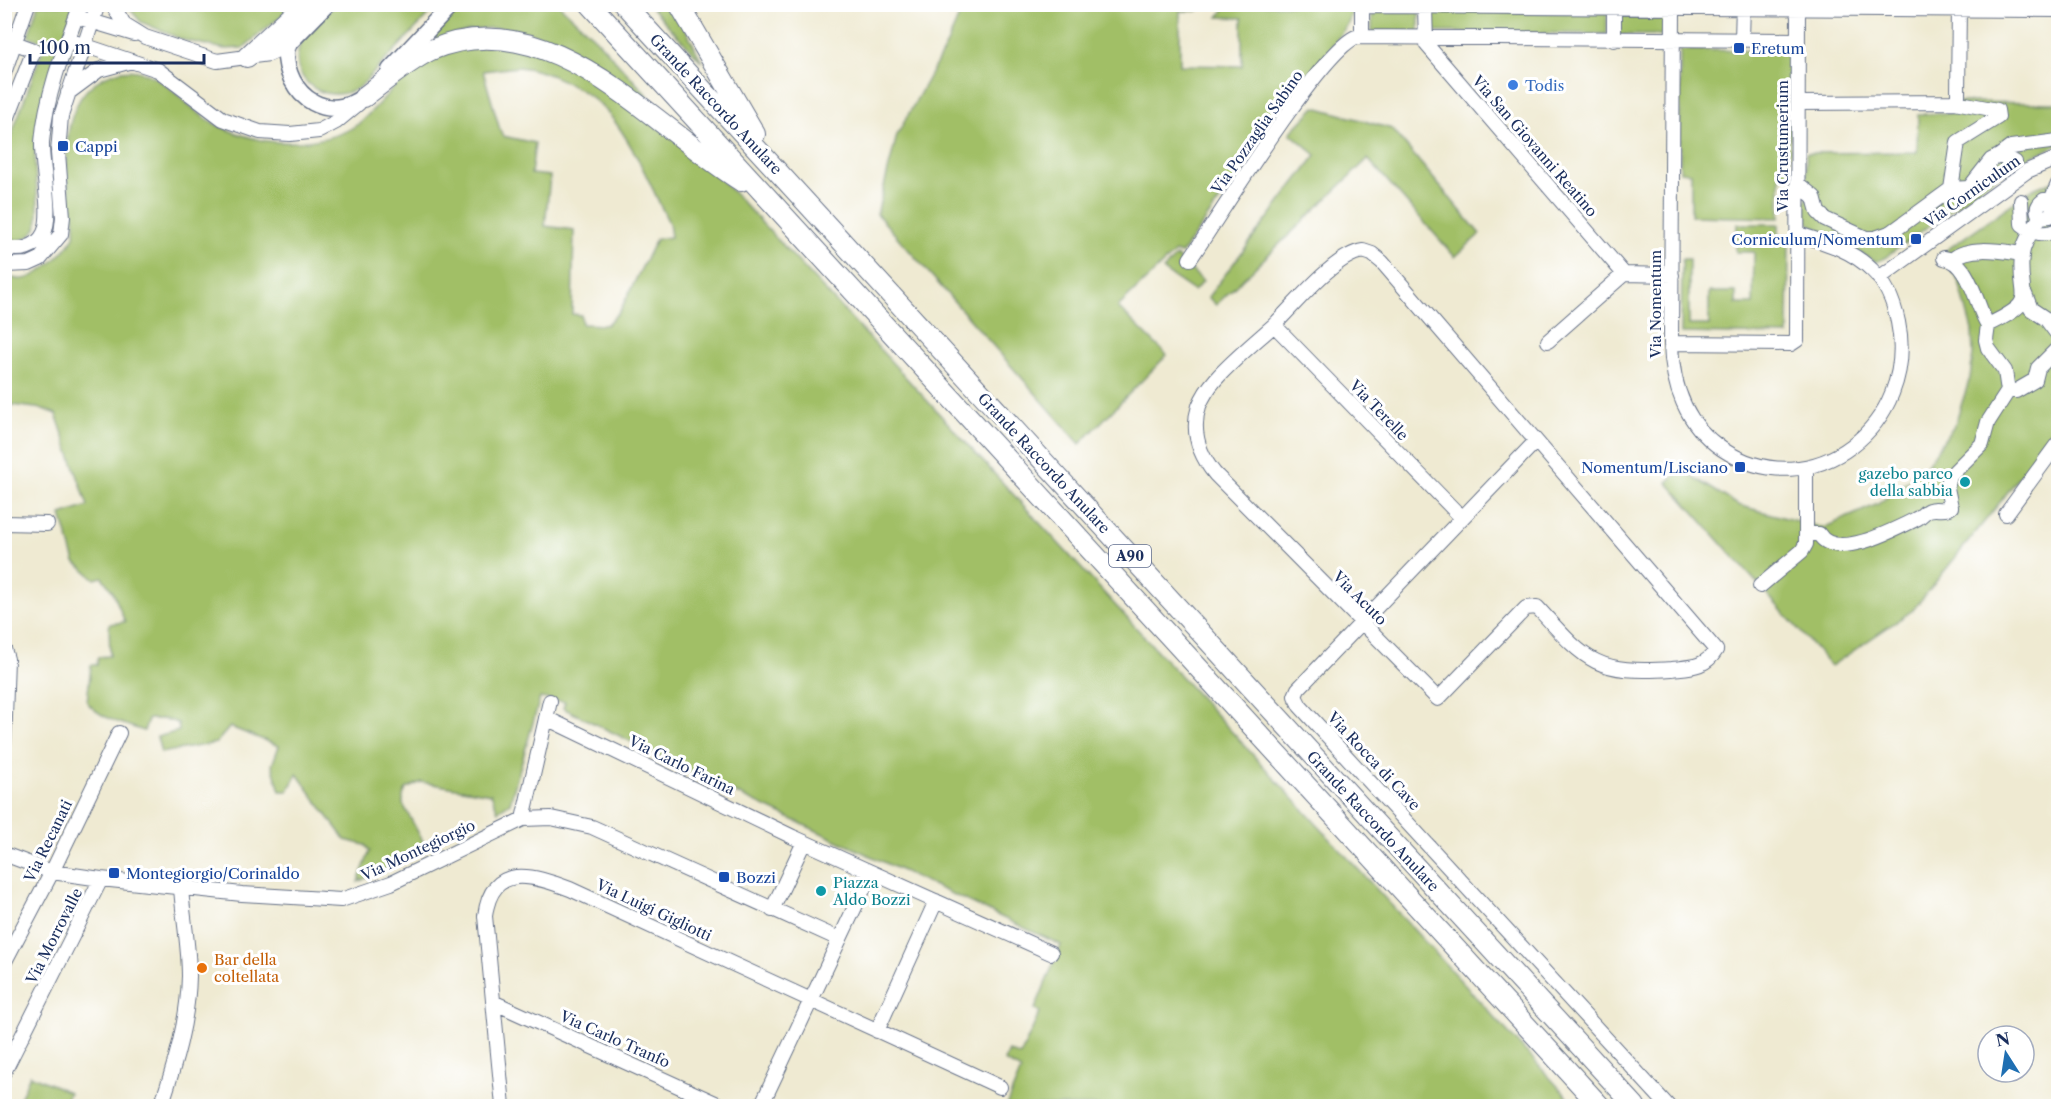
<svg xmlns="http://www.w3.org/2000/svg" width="2063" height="1111" viewBox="0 0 2063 1111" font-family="'Libre Caslon Text',serif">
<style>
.green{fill:#a1bf66;stroke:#5e7762;stroke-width:1.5;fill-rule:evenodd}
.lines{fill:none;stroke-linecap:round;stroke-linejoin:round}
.minor-casing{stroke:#657087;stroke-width:16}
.major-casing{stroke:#657087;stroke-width:19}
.highway-casing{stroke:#657087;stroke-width:22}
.minor{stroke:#fff;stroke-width:14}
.major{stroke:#fff;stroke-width:16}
.highway{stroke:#fff;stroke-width:20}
.transit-dot{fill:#1a4fb4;stroke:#fff;stroke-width:2}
.shop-dot{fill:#3f7fe0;stroke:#fff;stroke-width:2}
.culture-dot{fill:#0f9aa8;stroke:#fff;stroke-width:2}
.food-dot{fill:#e8710a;stroke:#fff;stroke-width:2}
.labels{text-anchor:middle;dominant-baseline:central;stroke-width:6;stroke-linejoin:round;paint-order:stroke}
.shield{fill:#fff;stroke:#5f6d8e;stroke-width:1.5}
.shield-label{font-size:14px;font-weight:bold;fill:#1b2f5e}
.transit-label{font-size:15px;fill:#164399;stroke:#fff;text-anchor:start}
.shop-label{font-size:15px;fill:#366cbe;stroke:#fff;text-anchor:start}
.street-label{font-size:15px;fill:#1b2f5e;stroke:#fff}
.culture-label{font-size:15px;fill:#0d838f;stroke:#fff;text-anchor:end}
.food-label{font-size:15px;fill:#c56008;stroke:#fff;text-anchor:start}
</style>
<rect width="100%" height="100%" fill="#fff"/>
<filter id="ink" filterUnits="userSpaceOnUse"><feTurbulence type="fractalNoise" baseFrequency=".0167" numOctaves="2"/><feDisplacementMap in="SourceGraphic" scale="12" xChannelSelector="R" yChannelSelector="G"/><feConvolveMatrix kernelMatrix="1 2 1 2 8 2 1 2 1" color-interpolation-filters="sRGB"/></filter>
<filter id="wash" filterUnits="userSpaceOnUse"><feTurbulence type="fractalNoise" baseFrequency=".008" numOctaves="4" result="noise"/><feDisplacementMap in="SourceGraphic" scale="24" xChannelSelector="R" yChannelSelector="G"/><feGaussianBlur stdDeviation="1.35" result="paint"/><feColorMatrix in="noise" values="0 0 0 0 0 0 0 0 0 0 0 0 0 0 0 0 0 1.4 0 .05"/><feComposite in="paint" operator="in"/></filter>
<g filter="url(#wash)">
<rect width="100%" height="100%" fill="#efead2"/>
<path class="green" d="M38,5H75C59,54 35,107 35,159C34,177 42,213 36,228C30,240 17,242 5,239L4,155L45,43L28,36Z
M126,5H294L243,48L225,49L183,40L141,22Z
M335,5H438L361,86C332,107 288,85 299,47C303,31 324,16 335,5Z
M460,5H559L596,39L648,96L646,99C573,47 512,0 422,48Z
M649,5H674L702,62Z
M964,5H1204L1197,11H1180V65L1242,66V18L1218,17L1228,5H1354L1348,24L1181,254L1175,252L1118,307L1167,355L1080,444L877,214L897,135L945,48Z
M1372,11H1419V32L1372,31Z
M1432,11L1607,13V34L1432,32Z
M1620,13H1666V35H1619Z
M466,44L540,47L693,152L732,191L876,345L1576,1106H1006L1021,1070L1004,1061L1009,1051L1020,1056L1040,1012L1035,1009L1061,945L727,789L563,708L565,702L540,698L510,803L498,811L491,794L421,782L406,789L403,796V804L427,849L358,882L370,851L365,845L345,840L297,774L288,791H280L272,765L279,746L230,727L216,743L161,753L157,737L179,731L178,723L165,719H148L144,731C124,724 100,719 87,702L91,665H97L98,657L110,656L109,624L125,622L113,592L102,577L95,579L75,562L61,515L88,506L56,414L43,409L5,404V277C10,277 17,280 23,279C39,277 72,248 75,232C76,219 70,203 69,191C64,156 64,104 96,82C148,47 173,99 210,121C224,130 244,136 261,140C289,145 334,142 358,124C378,107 393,85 413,69C427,58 450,52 466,44ZM518,67C546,69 589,90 608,113C634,144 651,187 669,223L671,237L656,239L620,311L606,325L582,324L581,315L572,314L574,230L545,226L550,176L531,174L535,143L503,136L500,130L483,71Z
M1680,50L1791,51L1790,174H1780V218L1691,216V173L1680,172Z
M1959,102L2058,103V145L2013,165L1883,259L1876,262L1808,223L1804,202L1807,200L1806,153L1917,152L1918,114L1960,113Z
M1315,107L1392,129L1480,234L1455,257L1368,159L1216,305L1208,297L1316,155L1290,133Z
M2058,179V424L2001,501L1913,610L1831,666L1667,482L1682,470L1738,505L1823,528L1878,504L1926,466L1955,424L1970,378L1973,354L1972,330L1959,282L1941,254L2033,189Z
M1737,224H1779V235L1789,236L1788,335L1681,333L1682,259H1689V325H1709V292H1736V304H1753L1754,252H1736Z
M1176,256L1203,281L1194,291L1163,270Z
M30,1075L69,1092L63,1106H17Z"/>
</g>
<g filter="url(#ink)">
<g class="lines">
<defs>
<path id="minor" d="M112,4L124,24L145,37L217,61L269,54L286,46
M1362,6L2058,10
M1425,6L1426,44L1624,274
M1673,9L1671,343C1672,385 1686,425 1722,449C1813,509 1919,423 1898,322C1894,303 1886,283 1872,270C1852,250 1824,242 1798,234
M84,19L134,34
M1362,36V4
M68,40L158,70L223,119L260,132L290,134L319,131L336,122L359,103
M1614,40V9
M1742,40L1743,4
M4,73L28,4
M68,93L99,70L132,61
M1798,103L1955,102L1958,96L1959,4
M4,127L34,50L15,43
M1999,156L2011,147L2058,141
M1798,184L1814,197L1818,212L1825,219L1866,238H1875L1892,232L1951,189L1958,142L1998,117L1997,110L1955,102
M1951,189L1969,188L1991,160L1999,156L2015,162
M2021,201L2022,224C2034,234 2044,236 2058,230
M2040,217L2050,216L2054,206L2051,200
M4,247C19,252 37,248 44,233C53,213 41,166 42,142C46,94 64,49 81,4
M1363,251L1372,254L1382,262L1716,650C1705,668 1690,667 1672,669C1595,674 1587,662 1537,607L1526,608L1438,699L1215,474C1199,454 1191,431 1199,406C1203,396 1209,387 1216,379C1233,360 1254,343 1273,326C1294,306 1334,255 1363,251Z
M1944,258C1971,261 1976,308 1988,325C2042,299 2017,299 2022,255C2023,242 2034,228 2040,217C2035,209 2037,205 2044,200H2051L2058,184
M1190,259C1219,217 1320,52 1356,37L1798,40
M1953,259C1969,245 2001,251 2022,254
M4,265L29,264L40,259L61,234L63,217L58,153L61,116L98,4
M1879,278L2027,171L2058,158
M2025,294L2031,309L2046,319L2058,335
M1274,325L1461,517
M1988,325L1986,340L1988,348L2005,371L2008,391H2016L2035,380L2038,368L2058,348
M1548,341L1624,274L1672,275
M1671,343L1791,344L1797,340L1798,4
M1535,442L1298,689L1295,696L1300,706L1668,1106
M2006,514L2058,443
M4,523L47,524
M1812,534H1819C1835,562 1896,529 1918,518C1922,516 1925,511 1929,510C1936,507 1944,512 1951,507L1947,488L1950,476L1982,444L1988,422L2008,391
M1760,586L1802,551L1806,544V468
M4,649L7,659L4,746
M546,718L793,837L1051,953
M523,819L550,701
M4,854L52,872L101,879L242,894L341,900L391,883L523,819L551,818L592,827L839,939
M772,910L804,842
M4,963L52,872L119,733
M493,1002L722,1106
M877,1031L936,901
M4,1072L101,879
M161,1106C175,1064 188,1021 189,976C189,946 183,917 181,888
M503,1106L485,916C492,862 533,875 570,889L1000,1087
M761,1106L871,873"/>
<path id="major" d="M327,4L286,46C282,98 334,130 372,89
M390,70L452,4"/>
<path id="highway" d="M590,4L1600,1106
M624,4L1635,1106
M679,4L755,134
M286,46L288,36L299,19
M247,57L304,4
M364,97C385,81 407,62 431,50C549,0 651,125 741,181"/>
</defs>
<use href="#minor" class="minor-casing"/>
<use href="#major" class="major-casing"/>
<use href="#highway" class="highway-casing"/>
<use href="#minor" class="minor"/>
<use href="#major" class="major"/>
<use href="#highway" class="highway"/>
</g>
</g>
<g class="transit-dot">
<rect x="1733" y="42" width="12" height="12" rx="3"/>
<rect x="57" y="140" width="12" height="12" rx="3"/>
<rect x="1910" y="233" width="12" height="12" rx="3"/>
<rect x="1734" y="461" width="12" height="12" rx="3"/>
<rect x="108" y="867" width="12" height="12" rx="3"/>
<rect x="718" y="871" width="12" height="12" rx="3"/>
</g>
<circle class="shop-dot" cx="1513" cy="85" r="6"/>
<g class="culture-dot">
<circle cx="1965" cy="482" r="6"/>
<circle cx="821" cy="891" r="6"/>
</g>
<circle class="food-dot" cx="202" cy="968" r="6"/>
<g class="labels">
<rect class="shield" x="1109" y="545" width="42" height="22" rx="4.5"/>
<g class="shield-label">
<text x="1130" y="556">A90</text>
</g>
<g class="transit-label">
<text x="1751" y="48">Eretum</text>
<text x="75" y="146">Cappi</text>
<text x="1904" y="239" text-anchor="end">Corniculum/Nomentum</text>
<text x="1728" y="467" text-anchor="end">Nomentum/Lisciano</text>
<text x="126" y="873">Montegiorgio/Corinaldo</text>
<text x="736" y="877">Bozzi</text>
</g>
<g class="shop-label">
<text x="1525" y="85">Todis</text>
</g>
<g class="street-label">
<text transform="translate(716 104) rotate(47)">Grande Raccordo Anulare</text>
<text transform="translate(1257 132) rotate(-55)">Via Pozzaglia Sabino</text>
<text transform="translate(1535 146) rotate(49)">Via San Giovanni Reatino</text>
<text transform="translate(1782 146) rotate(-90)">Via Crustumerium</text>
<text transform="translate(1972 191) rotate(-35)">Via Corniculum</text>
<text transform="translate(1655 304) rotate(-90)">Via Nomentum</text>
<text transform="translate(1379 410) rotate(46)">Via Terelle</text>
<text transform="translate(1044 463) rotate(47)">Grande Raccordo Anulare</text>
<text transform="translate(1360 598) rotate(45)">Via Acuto</text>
<text transform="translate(1374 761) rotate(47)">Via Rocca di Cave</text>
<text transform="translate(682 765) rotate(26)">Via Carlo Farina</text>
<text transform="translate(1373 821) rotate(47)">Grande Raccordo Anulare</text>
<text transform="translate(48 841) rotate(-64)">Via Recanati</text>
<text transform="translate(418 850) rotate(-25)">Via Montegiorgio</text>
<text transform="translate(654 910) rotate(25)">Via Luigi Gigliotti</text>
<text transform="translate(54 936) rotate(-63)">Via Morrovalle</text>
<text transform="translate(615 1039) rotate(24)">Via Carlo Tranfo</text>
</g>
<g class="culture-label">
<text x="1953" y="473">gazebo parco<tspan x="1953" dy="17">della sabbia</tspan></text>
<text x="833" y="882" text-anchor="start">Piazza<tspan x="833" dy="17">Aldo Bozzi</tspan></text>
</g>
<g class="food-label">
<text x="214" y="959">Bar della<tspan x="214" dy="17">coltellata</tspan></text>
</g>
</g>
<rect width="2063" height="1111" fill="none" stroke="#fff" stroke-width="24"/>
<g transform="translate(2006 1054) rotate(348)"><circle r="28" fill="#ffffff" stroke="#a4acbf" stroke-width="1.5"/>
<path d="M0-4.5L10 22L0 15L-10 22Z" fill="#1f6fb2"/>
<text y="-9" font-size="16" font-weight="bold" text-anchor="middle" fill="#1b2f5e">N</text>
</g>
<path d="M30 54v9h174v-9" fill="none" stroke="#1b2f5e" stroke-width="3"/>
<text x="39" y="54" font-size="18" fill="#1b2f5e" stroke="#ffffff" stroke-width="4.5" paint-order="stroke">100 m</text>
</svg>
